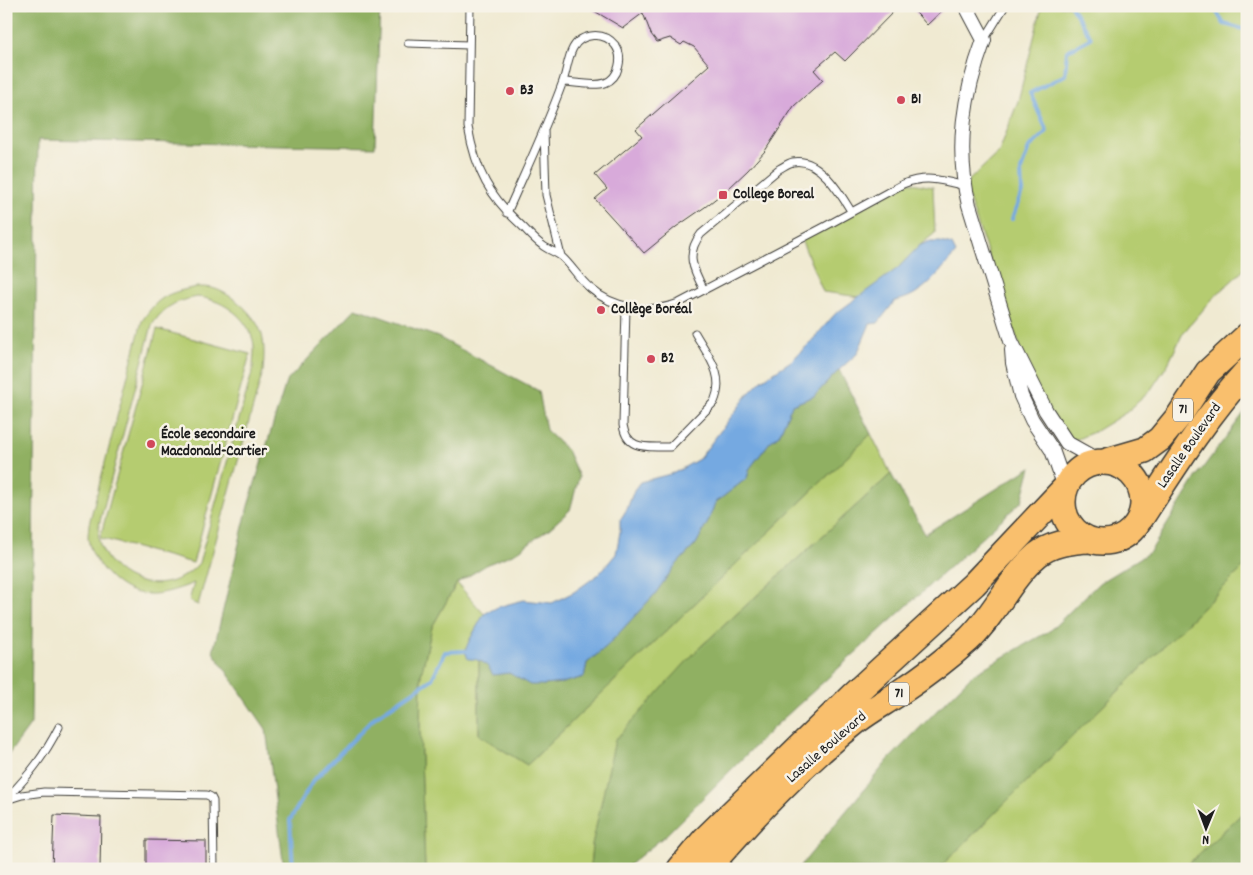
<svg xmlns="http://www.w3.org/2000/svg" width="1253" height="875" viewBox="0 0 1253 875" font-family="Dekko,sans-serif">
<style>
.green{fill:#b5cc70;stroke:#687446;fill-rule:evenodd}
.forest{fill:#90b062;stroke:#56663f}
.water{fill:#74a9e1;stroke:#48627e}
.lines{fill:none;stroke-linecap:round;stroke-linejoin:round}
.stream{stroke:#74a9e1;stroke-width:4}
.building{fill:#d8aada}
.lane-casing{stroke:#3c3b37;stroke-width:9}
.street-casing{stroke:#3c3b37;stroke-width:16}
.highway-casing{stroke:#3c3b37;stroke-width:28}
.lane{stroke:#fff;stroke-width:7}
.street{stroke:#fff;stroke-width:14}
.highway{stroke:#f9bf6d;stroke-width:25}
.poi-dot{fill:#d1495b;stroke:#f7f3e8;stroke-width:2}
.labels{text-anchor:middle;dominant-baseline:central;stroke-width:5;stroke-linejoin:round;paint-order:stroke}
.shield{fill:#f7f3e8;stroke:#5e5c59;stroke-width:1}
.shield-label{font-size:14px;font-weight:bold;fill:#1c1c1c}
.poi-label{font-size:15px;font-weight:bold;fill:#1c1c1c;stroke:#f7f3e8;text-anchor:start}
.street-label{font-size:15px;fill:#1c1c1c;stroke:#f7f3e8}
</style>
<rect width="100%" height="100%" fill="#f7f3e8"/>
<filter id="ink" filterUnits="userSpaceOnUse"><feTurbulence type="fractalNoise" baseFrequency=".02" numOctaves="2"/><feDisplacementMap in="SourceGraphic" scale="10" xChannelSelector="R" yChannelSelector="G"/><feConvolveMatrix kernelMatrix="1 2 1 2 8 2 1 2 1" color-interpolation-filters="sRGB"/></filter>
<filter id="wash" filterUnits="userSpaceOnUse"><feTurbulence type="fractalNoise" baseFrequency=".0096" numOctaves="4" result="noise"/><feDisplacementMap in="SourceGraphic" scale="20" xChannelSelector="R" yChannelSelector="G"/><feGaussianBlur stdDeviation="1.12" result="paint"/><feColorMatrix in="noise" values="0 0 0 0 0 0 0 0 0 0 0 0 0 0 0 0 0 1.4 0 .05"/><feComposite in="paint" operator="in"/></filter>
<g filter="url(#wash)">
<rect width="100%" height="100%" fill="#f0ead2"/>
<path class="green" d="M1042,6H1247V267L1215,296L1183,333L1168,364L1150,391L1127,412L1096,431L1068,443L1037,396L964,185L999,152L1018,101Z
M907,182L933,187L935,233L919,246L898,268L860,297L823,292L801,239Z
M197,287C202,287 207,287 212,288C232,293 257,316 262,335C265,347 264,359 263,371L198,605L189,601L194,583C176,590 157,597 138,593C117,589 93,563 89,543C87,537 89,529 89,524L142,321C159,296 167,293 197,287ZM197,297C220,299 244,314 252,337C256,347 253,359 253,369L199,563C174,593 129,590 107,558C104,553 100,546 99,541C98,536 99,530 99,525L152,325C165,306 174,302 197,297Z
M157,329L250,354L193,563L100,538Z
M871,434L891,474L698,649L592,845L590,869H425L420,730L421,675L432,627L457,583L484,614L469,641L479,659V735L527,765Z
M1247,564V809L1183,869H938Z"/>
<path class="forest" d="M6,6H380L375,147L38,140L31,724L6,758Z
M356,308L438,337L539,391L546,430L567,450L579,477L570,510L549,529L515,553L488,564L457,583L432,627L421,675L420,730L425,869H284L266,729L213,652L248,506L286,382Z
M839,370L871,434L527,765L479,735V659L488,666L493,674L509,673L544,685L562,683L584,677L587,663L607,646L655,594L674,567L696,544L708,522L715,503L747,478L750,468L770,442L779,435L792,405L814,396Z
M1247,409V564L938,869H798L890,758L973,674L1051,630L1099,583L1150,552L1199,473Z
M1031,467L1022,501L774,727L666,835L624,869H590L592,845L615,740L698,649L891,474L925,534Z
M1247,809V869H1183Z"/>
<path class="water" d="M927,242H940L952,245L956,253C938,273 923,296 895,301L878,323L870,324L857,354L839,370L814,396L792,405L779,435L770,442L750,468L747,478L715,503L708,522L696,544L674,567L655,594L607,646L587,663L584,677L562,683L544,685H530L509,673L493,675C487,663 481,659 468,659L465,651L469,641L484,614L498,607L523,600L552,603L574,592L599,574L616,554L620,532V520L627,509L634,490L640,482L674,473L699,459L750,392L762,380L791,361L808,345L835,314L898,268L919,246Z"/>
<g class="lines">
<path class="stream" d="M1213,6L1224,24L1247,30
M1012,219L1022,192L1021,170L1029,148L1047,131L1030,93L1065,75L1067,51L1091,38L1071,6
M293,869L290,820L313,781L375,717L432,679L445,652L465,651"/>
</g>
<g id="blocks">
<path class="building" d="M586,6H800L806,12L811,6H899L845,61L835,52L814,70L823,80L794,106L765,151L748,170L729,188L705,207L676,227L644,253L595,199L607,189L595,175L642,136L636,129L709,65L694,47L684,42L681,45L670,38L657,42L651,34L643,13L623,28Z
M910,6H947L927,25Z
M54,815L101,817L100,869H52Z
M146,840L206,841V869H146Z"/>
</g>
</g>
<g filter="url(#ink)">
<use href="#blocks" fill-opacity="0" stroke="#3c3b37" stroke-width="1"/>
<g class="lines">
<defs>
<path id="lane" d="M470,6L468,127C476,172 489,196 523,227C529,233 535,240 542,245C548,250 556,252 562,257C572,266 579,279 590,288C614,309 649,314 679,303L824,227L903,184C926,175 941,180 965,186
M984,40L1005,6
M408,43L469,45
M544,130L546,195L561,256
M507,213C526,170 546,128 562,84C567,72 567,59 573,48C581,33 604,31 615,45C624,57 619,78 605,83C593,87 576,82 563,82
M704,290C693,269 685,254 701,234L779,169C783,167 788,163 793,162C819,157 840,193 851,211
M626,307L623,425C627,452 649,446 670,447L714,402C726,375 708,356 695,333
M8,797C31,773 44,756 59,727
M6,800L22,795L44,792L207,795L211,797L213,801L214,869"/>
<path id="street" d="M966,6L984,40C964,94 955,148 969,205L1011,341L1046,411L1067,443L1101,462
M1012,350L1013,363L1021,396L1032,420L1052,450L1065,487"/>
<path id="highway" d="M1063 502a40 40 0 1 1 80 0a40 40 0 1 1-80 0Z
M1104,462L1145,450L1160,439L1179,416L1208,372L1247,336
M1141,518C1174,467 1206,416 1247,371
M680,869L705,839L853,695L974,584L1064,489
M707,869C754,815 802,764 858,720C871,710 886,702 899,693C923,677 947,659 968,640C995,615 1009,579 1037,555C1052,543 1069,542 1087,540"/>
</defs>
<use href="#lane" class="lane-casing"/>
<use href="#street" class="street-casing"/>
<use href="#highway" class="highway-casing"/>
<use href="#lane" class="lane"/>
<use href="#street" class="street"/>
<use href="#highway" class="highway"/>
</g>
</g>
<g class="poi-dot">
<circle cx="510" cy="91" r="5"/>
<circle cx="901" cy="100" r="5"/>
<rect x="718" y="190" width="10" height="10" rx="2.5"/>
<circle cx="601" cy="310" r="5"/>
<circle cx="651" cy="359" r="5"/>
<circle cx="151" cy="444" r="5"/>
</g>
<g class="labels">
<g class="shield">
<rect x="1173" y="398.5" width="20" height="23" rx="4"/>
<rect x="889" y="682.5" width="20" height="23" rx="4"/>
</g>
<g class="shield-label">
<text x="1183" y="410">71</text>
<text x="899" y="694">71</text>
</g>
<g class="poi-label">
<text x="520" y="91">B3</text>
<text x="911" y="100">B1</text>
<text x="733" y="195">College Boreal</text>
<text x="611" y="310">Collège Boréal</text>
<text x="661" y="359">B2</text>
<text x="161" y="435">École secondaire<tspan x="161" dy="17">Macdonald-Cartier</tspan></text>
</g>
<g class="street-label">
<text transform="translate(1190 446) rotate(-55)">Lasalle Boulevard</text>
<text transform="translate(827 748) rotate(-41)">Lasalle Boulevard</text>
</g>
</g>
<rect width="1253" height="875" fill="none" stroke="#f7f3e8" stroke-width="25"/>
<g transform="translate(1206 828) rotate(181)" stroke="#f7f3e8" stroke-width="4" paint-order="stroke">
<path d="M0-4L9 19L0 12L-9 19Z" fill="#1c1c1c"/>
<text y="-8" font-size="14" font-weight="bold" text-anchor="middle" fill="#1c1c1c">N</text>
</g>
</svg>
